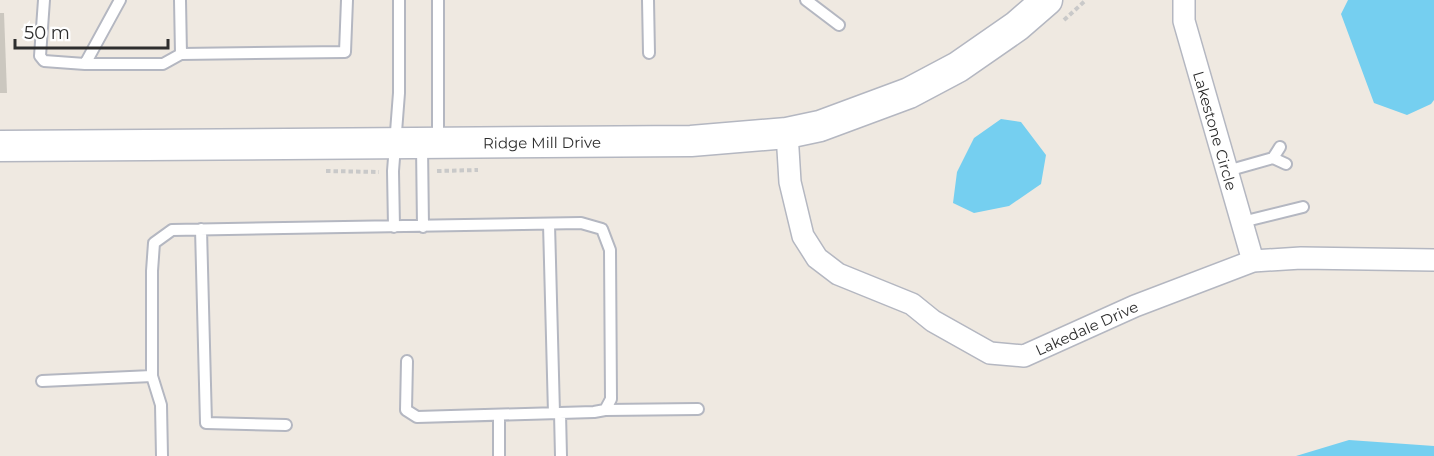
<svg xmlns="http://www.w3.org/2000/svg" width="1434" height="456" viewBox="0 0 1434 456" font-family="Montserrat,sans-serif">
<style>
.water{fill:#75cff0}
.building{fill:#cbc7bf}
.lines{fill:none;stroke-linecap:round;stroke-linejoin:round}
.lane-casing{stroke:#b4b7c1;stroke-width:14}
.street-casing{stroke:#b4b7c1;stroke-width:24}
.secondary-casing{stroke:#b4b7c1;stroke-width:33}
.path{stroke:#c9c9c9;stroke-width:4;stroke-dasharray:4.5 3;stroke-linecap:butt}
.lane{stroke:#fff;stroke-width:10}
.street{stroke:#fff;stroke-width:21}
.secondary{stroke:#fff;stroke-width:30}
.labels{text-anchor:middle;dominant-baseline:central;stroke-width:6;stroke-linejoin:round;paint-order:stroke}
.street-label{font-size:15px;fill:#2e2e2e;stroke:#fff}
</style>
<rect width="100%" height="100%" fill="#efe9e1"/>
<path class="water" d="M1348,0H1434V100L1431,104L1407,115L1374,103L1341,14Z
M1001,119L1021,122L1046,155L1041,184L1009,206L974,213L953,203L957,172L974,138Z
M1349,440L1434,446V456H1296Z"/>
<path class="building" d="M0,13H4L7,93H0Z"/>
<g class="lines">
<defs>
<path id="lane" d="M44,0L40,56L44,61L85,64H163L181,54
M180,0L181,54L345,52L347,0
M648,0L649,53
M806,0L839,25
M85,64L120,0
M438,142V0
M422,146L423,227
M1273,158L1280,147
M1227,171L1273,158L1286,164
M1242,222L1303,207
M549,224L554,413
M394,227L393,171L399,93V0
M201,229L206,423L286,425
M42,381L152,376
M605,410L698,409
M560,413L561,456
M499,415V456
M162,456L161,405L152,376V271L154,243L172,230L581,223L602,229L610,250L611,399L605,410L594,412L417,417L406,410L407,361"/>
<g id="street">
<path id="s1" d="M1184,0V21L1253,261"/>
<path id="s2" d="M787,133L790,182L803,236L817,258L838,274L912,304L933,321L990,353L1024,356L1135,306L1253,261L1301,258L1434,260"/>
</g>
<g id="secondary">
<path id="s3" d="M0,146L691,141L787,133L820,126L909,93L958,67L1017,26L1047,0"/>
</g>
</defs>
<use href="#lane" class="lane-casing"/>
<use href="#street" class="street-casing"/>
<use href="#secondary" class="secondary-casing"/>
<path class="path" d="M1064,20L1086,0
M326,171L379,172
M437,171L478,170"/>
<use href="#lane" class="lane"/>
<use href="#street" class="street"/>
<use href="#secondary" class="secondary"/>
</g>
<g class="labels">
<g class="street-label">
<text stroke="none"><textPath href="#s1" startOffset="135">Lakestone Circle</textPath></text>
<text stroke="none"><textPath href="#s3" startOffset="542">Ridge Mill Drive</textPath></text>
<text stroke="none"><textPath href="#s2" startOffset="432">Lakedale Drive</textPath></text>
</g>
</g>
<path d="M15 39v9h153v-9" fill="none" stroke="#2e2e2e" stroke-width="3"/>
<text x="24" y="39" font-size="18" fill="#2e2e2e" stroke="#ffffff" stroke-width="4.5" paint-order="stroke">50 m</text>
</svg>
